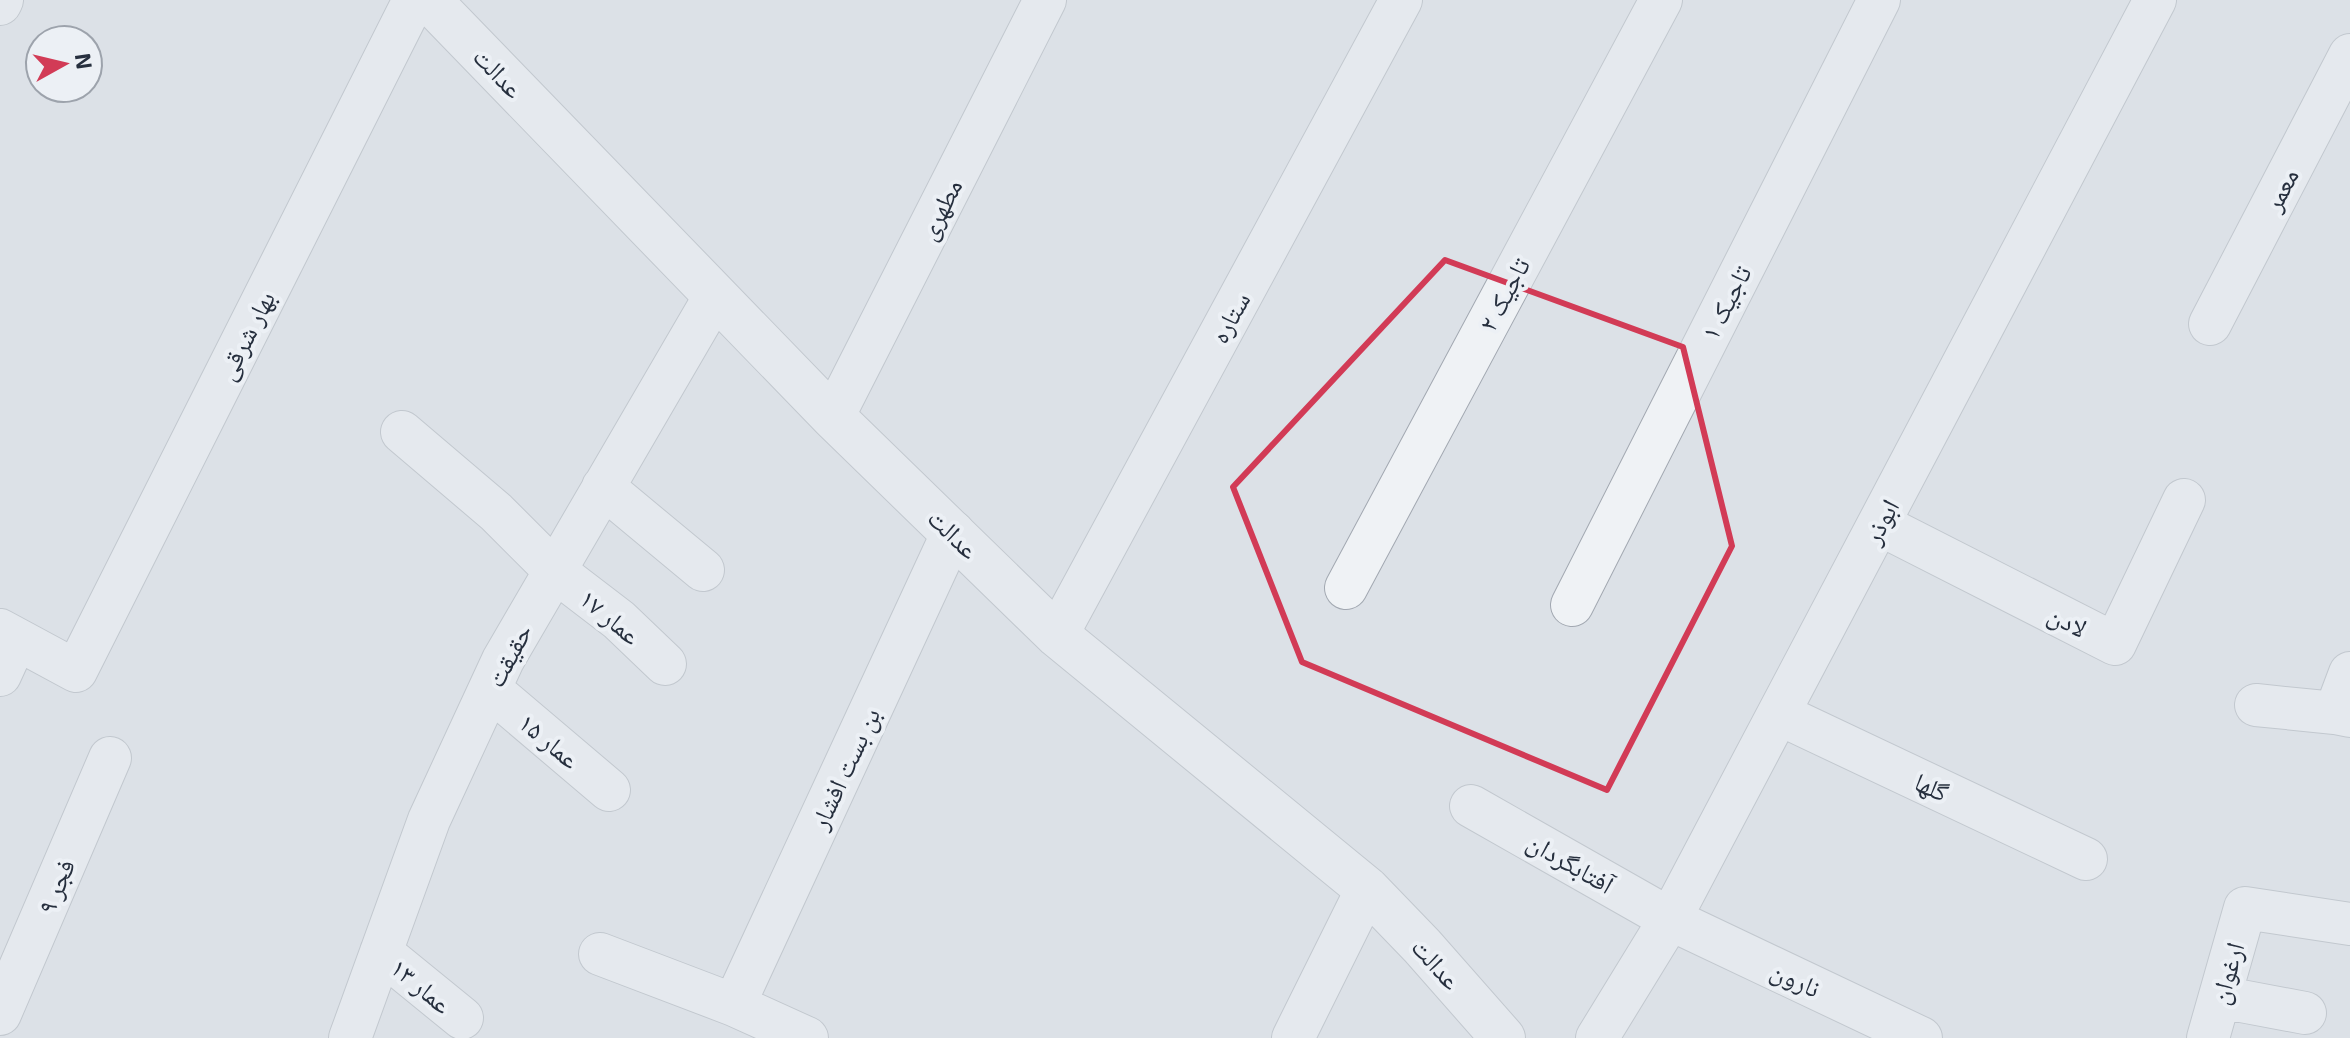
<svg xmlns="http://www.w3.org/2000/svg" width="2350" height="1038" viewBox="0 0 2350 1038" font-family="'Exo 2','Noto Naskh Arabic',sans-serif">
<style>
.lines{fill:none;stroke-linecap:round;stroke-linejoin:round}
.minor-casing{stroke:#a2a8b1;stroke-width:44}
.tertiary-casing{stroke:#a2a8b1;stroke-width:46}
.minor{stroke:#eff2f5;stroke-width:42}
.tertiary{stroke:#eff2f5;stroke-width:44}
.marked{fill:none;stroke:#d23b56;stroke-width:6;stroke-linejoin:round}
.labels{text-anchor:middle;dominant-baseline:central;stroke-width:8;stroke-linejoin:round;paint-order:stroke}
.street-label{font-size:26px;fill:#262f3e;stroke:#ecf0f5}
</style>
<rect width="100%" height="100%" fill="#dce1e7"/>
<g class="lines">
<defs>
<path id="minor" d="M0,4L2,0
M2210,324L2350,55
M833,417L1045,0
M402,432L496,512L555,571L619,620L665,664
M603,487L703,570
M1879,524L2115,644L2184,500
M1346,588L1661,0
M1572,605L1879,0
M0,630L76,671L414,0
M1057,635L1401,0
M2350,673L2335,713L2350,716
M0,675L16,640
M490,689L609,790
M2256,705L2335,713
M1779,714L2086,859
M1471,806L1670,919L1921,1038
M381,952L462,1018
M600,954L734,1005L807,1038
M2220,997L2305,1013
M734,1005L953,532
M0,1014L110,758
M350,1038L429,820L503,660L715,296
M1293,1038L1367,889
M1597,1038L1670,919L2155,0
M2208,1038L2245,908L2350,924"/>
<path id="tertiary" d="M429,0L833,417L1057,635L1367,889L1422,946L1503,1038"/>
</defs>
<use href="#minor" class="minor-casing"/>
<use href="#tertiary" class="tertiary-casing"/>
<use href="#minor" class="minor"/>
<use href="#tertiary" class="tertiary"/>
</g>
<path d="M0 0H2350V1038H0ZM1445,260L1683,347L1732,546L1607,790L1302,662L1233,487Z" fill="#dce1e7" fill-opacity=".55" fill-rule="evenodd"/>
<path class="marked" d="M1445,260L1683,347L1732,546L1607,790L1302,662L1233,487Z"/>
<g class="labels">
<g class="street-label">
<text transform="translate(499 72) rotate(46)">عدالت</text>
<text transform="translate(2280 189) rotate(-62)">معمر</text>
<text transform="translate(939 209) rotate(-63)">مطهری</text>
<text transform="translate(1503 294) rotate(-62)">تاجیک ۲</text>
<text transform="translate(1725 302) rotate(-63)">تاجیک ۱</text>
<text transform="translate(1229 317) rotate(-61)">ستاره</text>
<text transform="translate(245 335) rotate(-63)">بهار شرقی</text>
<text transform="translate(1880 521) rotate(-62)">ابوذر</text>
<text transform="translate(954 533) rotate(44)">عدالت</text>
<text transform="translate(611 616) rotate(40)">عمار ۱۷</text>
<text transform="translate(2068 620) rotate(27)">لادن</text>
<text transform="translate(508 655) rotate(-62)">حقیقت</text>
<text transform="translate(550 740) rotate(40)">عمار ۱۵</text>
<text transform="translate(844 768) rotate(-65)">بن بست افشار</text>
<text transform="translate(1932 786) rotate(25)">گلها</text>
<text transform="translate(1571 862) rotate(30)">آفتابگردان</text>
<text transform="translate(55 886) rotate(-67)">فجر ۹</text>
<text transform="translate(1437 963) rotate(48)">عدالت</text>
<text transform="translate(2226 973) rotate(-74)">ارغوان</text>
<text transform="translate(1796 978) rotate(25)">نارون</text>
<text transform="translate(422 985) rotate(40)">عمار ۱۳</text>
</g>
</g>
<g transform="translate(64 64) rotate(82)"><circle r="38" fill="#ecf0f5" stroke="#9da3ac" stroke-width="2"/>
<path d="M0-6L14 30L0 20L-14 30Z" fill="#d23b56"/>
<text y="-12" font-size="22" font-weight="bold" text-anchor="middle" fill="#262f3e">N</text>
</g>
</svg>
